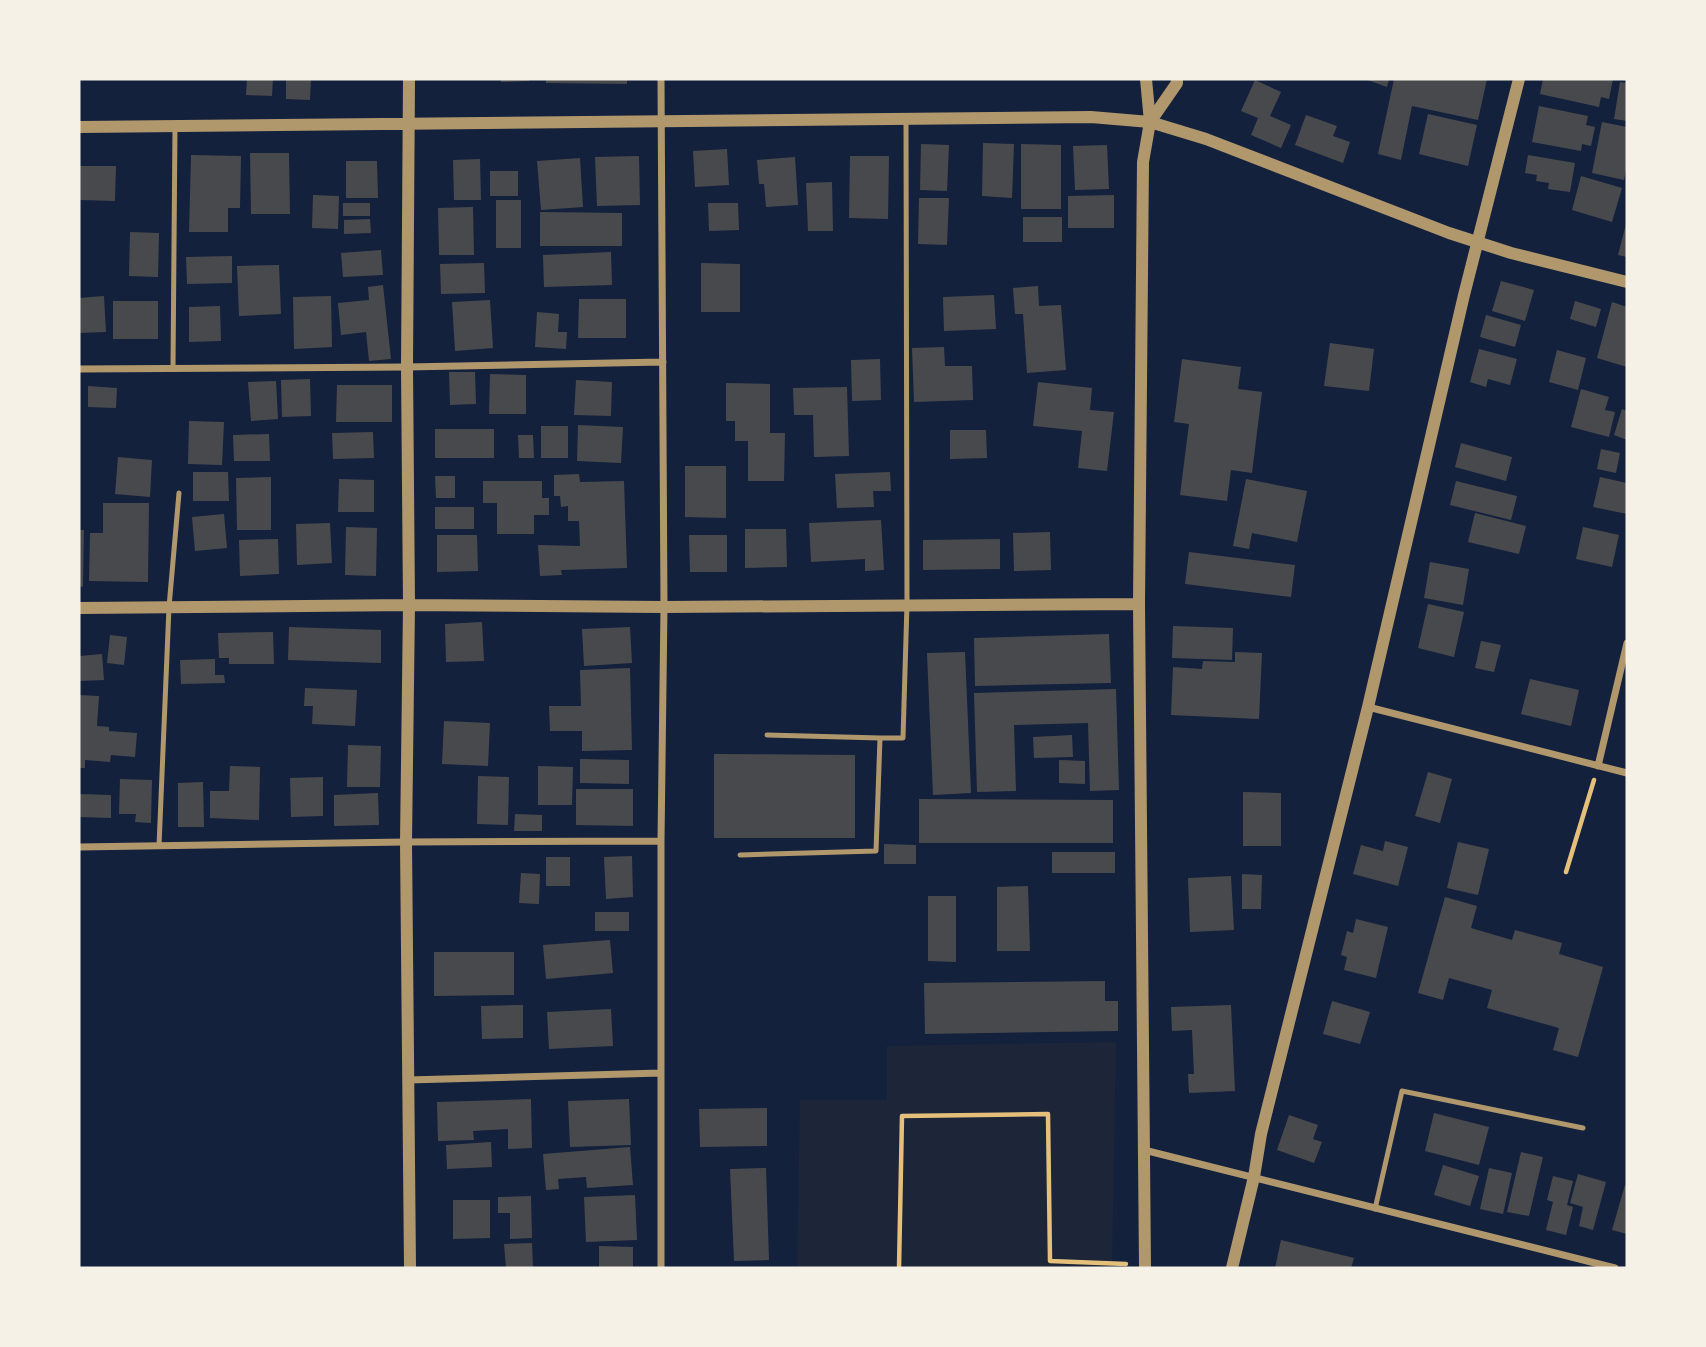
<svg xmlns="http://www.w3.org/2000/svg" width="1706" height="1347" viewBox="0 0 1706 1347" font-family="'Crimson Pro',serif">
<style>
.green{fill:#1d2539}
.building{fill:#48494c}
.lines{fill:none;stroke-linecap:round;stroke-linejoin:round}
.path{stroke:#e5c07b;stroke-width:4.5}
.service{stroke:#b1986c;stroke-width:5}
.minor{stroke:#b1986c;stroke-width:7}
.tertiary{stroke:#b1986c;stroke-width:12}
</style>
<rect width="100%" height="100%" fill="#14213d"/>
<path class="green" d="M1116,1042L1112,1268H797L800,1100H887V1046Z"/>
<path class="building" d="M247,79H273L272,96L246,95Z
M286,79H311L310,100L286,99Z
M501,79H529V81L501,82Z
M546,79H627V84L546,83Z
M1365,79H1389L1387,87Z
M1394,79H1487L1478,120L1412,106L1401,160L1378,154Z
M1543,79H1613L1609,99L1601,97L1599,107L1540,94Z
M1255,80L1281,92L1270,116L1291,125L1281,148L1251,135L1258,118L1241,111Z
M1620,82L1627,83V121L1614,119Z
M1539,106L1588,116L1586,125L1595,127L1591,146L1582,144L1581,151L1532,142Z
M1428,114L1477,125L1468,166L1419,154Z
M1306,115L1337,126L1333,136L1350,142L1343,163L1295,145Z
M1602,122L1627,127V165L1624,180L1592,173Z
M983,143L1014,144L1012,198L982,196Z
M921,144L949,145L947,191L920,190Z
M1021,144L1061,145V209H1021Z
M1107,145L1109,189L1075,190L1073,146Z
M727,149L729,185L695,187L693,151Z
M250,153H289L290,214H251Z
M191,155L241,156L240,208H228V232H189Z
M1528,155L1575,163L1570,192L1548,189L1549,183L1536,181L1537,175L1525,173Z
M639,156L640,205L597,206L595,157Z
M850,156H889L888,219L849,218Z
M795,157L798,205L766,207L764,184H759L757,160Z
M580,158L583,207L541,210L537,161Z
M480,159L481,200H454L453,160Z
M346,161H377L378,198H346Z
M79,166H116L115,201L79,200Z
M490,171H518V196H490Z
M1581,176L1622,188L1612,222L1572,210Z
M832,182L833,231H808L806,183Z
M313,195L339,196L338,229L312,228Z
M1114,195V228H1068V196Z
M919,198H949L947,245L918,244Z
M496,200H521V248H496Z
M343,203H370V216H343Z
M708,203H738L739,230L709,231Z
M473,207L474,255H439L438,208Z
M540,212L622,213V246H540Z
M1023,217H1062V242H1023Z
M370,219L371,233L344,234V220Z
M1626,224H1627V257L1618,255Z
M130,232L159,233L158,277L129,276Z
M381,250L383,275L343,277L341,253Z
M611,252L612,285L544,287L543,255Z
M232,256V283L187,284L186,257Z
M484,263L485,293L441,294L440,264Z
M701,263L740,264V312H701Z
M279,265L281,314L239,316L237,266Z
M1501,281L1534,290L1525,321L1492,311Z
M383,285L391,359L369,361L366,332L341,335L338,303L369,300L368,287Z
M1038,286L1039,306L1061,305L1066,370L1027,373L1023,314H1015L1013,288Z
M994,295L996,329L944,331L943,297Z
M104,296L106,332L79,333V298Z
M331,296L332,347L294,349L293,297Z
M579,299H626V338H578Z
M490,300L493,348L455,351L452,302Z
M113,301H158V339H113Z
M1575,301L1601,309L1596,327L1570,319Z
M1612,302L1627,307V367L1597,358Z
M220,306L221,341L189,342V307Z
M537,312L559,314L558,332H567L566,349L535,347Z
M1486,315L1521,325L1515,347L1480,337Z
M1330,343L1374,349L1369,391L1324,386Z
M944,347L945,366H972L973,400L914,402L912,348Z
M1479,349L1517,359L1510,385L1488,379L1486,387L1470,382Z
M1557,350L1586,358L1578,390L1549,382Z
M880,359L881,400L852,401L851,360Z
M1182,359L1241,367L1238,389L1262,392L1252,473L1231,470L1227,501L1180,495L1189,424L1174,422Z
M449,372H475L476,404L450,405Z
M490,374L526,375V414H489Z
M310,379L311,416L282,417L281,380Z
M576,380L612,382L611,416L574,415Z
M276,381L278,419L251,421L248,382Z
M1038,382L1092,388L1090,410L1114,412L1107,471L1078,468L1082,431L1033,426Z
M726,383L770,384V433H785L784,481H748V441H735V421H726Z
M337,385H392V422H336Z
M88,386L117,388L116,408L88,407Z
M847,387L849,456L814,457L813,415H794L793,388Z
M1581,389L1609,397L1605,410L1615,412L1609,437L1571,427Z
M1622,409L1627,411V440L1614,435Z
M189,421L224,422L222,465L188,464Z
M578,425L623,427L621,463L577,461Z
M541,426H568V458H541Z
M435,429H494V458H435Z
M950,430H986L987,458L950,459Z
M373,432L374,458L333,459L332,433Z
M269,434L270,461H234L233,435Z
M518,435H533L534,458H519Z
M1461,443L1512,457L1506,481L1455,467Z
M1601,449L1620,453L1616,473L1597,469Z
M118,457L152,460L150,497L115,494Z
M685,466H726V518L685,517Z
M193,472H228L229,501H193Z
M890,472L891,491H873L874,507L837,508L835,474Z
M579,474L580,482L624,481L627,568L561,570L562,575L540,576L538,545L580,546L579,521H568V506L561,507L560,496H554V475Z
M435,476H455V498H436Z
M271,477V530H237L236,478Z
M1600,477L1627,483V514L1593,507Z
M339,479L374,480V512H338Z
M1246,479L1307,491L1297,542L1252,533L1249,549L1233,546Z
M483,481H542V498H549V515H534V534H497V503H483Z
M1456,481L1517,496L1511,520L1450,505Z
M103,503H149L148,582L89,581L90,533H103Z
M435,507H474V529H435Z
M1475,513L1526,526L1519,554L1468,542Z
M224,514L227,548L195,551L192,517Z
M881,520L884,570L865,571V559L811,562L809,523Z
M330,523L332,563L297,565L296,524Z
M346,527L377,528L376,576L345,575Z
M1583,527L1619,535L1612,567L1576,559Z
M745,529H786L787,567L745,568Z
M79,530H84L83,587L79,586Z
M1050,532L1051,570L1014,571L1013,533Z
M437,535H477L478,571L437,572Z
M689,535H727V572H690Z
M278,539L279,574L240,576L239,540Z
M1000,539V569L923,570V540Z
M1189,552L1295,565L1291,597L1185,584Z
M1430,562L1469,569L1463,605L1424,598Z
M1428,604L1464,612L1454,657L1418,648Z
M482,622L484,661L446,662L445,624Z
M1173,626L1233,628L1232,660L1172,658Z
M289,627L381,630V663L288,660Z
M630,627L632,663L584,666L582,629Z
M273,632L274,664H229V658H219L218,633Z
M1109,634L1111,683L975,686L974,638Z
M110,635L127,637L124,665L107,663Z
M1481,641L1501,645L1494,672L1475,668Z
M965,652L971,793L933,795L927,653Z
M1235,652L1262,653L1259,719L1171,715L1173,667L1202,669L1203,661L1235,662Z
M102,654L104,680L79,681V656Z
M215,659V675H224L225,683L181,684L180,660Z
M630,668L632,750L582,751V731H550L549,706H581L580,670Z
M1530,679L1579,690L1571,726L1521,714Z
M305,688L357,690L355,726L312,724L313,706H304Z
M1116,689L1119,790L1090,791L1088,723L1014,725L1016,791L977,792L974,693Z
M79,695L99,696L97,726L109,727V731L137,733L135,757L111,755L110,762L85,760V768H79Z
M444,721L490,723L488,766L442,764Z
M1072,735L1073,757L1034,758L1033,737Z
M348,745L381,746L380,787H347Z
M714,754L855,755V838H714Z
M580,759L629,760V784L580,783Z
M1059,760L1085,761V784L1059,783Z
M230,766L260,767L259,820L210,818V791H229Z
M538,766L573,767L572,805H538Z
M1428,772L1452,779L1440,823L1415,816Z
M478,776L509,777L508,825L477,824Z
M323,777V816L291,817L290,778Z
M120,779L152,780L151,823L135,822L136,814H119Z
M203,782L204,827H178V783Z
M576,789H633V826L576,825Z
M1243,792L1281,793V846H1243Z
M378,793L379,825L334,826V795Z
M80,794L111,795V818L79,817Z
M919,799L1113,800V843H919Z
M515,814L542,815V831H514Z
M1385,841L1408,847L1398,886L1353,874L1361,845L1383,851Z
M1458,842L1489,849L1478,895L1447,888Z
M884,844L916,845V864H884Z
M1052,852H1115V873H1052Z
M632,856L633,897L606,899L604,857Z
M546,857H570V886H546Z
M521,873L540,874L539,904L519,903Z
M1242,874L1262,875L1261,909H1242Z
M1231,876L1234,930L1190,932L1188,878Z
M1028,886L1030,951H997V887Z
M928,896H956V962L928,961Z
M1445,897L1477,906L1471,928L1512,940L1515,930L1562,943L1559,954L1603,967L1578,1057L1553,1050L1559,1028L1487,1008L1492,990L1449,978L1443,1000L1418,993Z
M595,912H629V931H595Z
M1356,919L1388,927L1376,978L1344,970L1347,957L1341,955L1347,931L1353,933Z
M610,940L613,973L546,979L543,945Z
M434,952H514V995L434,996Z
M1105,981V1001H1118V1031L925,1034L924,983Z
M1332,1001L1370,1012L1360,1044L1323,1034Z
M523,1005V1038L482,1039L481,1006Z
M1231,1005L1235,1091L1189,1093L1188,1074H1194L1192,1030L1172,1031L1171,1007Z
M611,1009L613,1046L549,1049L547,1012Z
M531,1099L532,1148L508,1149V1129L473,1131L474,1140L438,1141L437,1102Z
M629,1099L631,1145L570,1147L568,1101Z
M767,1108V1146L700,1147L699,1109Z
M1434,1113L1489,1127L1479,1165L1425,1151Z
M1289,1115L1318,1125L1313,1139L1322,1142L1314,1163L1277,1150Z
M491,1142L492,1167L447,1169L446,1145Z
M630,1147L633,1185L587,1188L586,1177L558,1179L559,1189L546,1190L543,1154Z
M1521,1152L1543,1157L1529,1216L1507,1212Z
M1443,1165L1479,1176L1470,1206L1434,1195Z
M766,1168L769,1260L734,1261L730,1169Z
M1489,1168L1512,1173L1503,1214L1480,1209Z
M1578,1174L1606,1182L1593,1230L1579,1226L1583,1207L1570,1203Z
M1553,1176L1573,1181L1567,1205L1573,1207L1566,1235L1546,1230L1553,1202L1547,1200Z
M1625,1185L1627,1186V1234L1612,1230Z
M635,1195L637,1240L586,1242L584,1197Z
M531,1196L532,1238L510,1239V1213H498V1197Z
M453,1200H490V1238L453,1239Z
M1281,1240L1354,1258L1351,1268H1275Z
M532,1243L533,1268H506L504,1244Z
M599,1246L633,1247V1268H599Z"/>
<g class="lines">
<path class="path" d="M1566,872L1594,780
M899,1268L902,1116L1048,1114L1050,1261L1126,1264"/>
<path class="service" d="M173,368L175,126
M767,735L880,738
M159,846L169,607L179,493
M740,855L876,851L880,738H903L907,604L906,119
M1375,1209L1402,1091L1583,1128"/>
<path class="minor" d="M661,79L664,607L661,841V1268
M79,369L407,367L663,362
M1368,707L1627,773
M1598,766L1627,643
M79,847L406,842L661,841
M408,1080L661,1073
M1144,1150L1615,1268"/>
<path class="tertiary" d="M409,79L407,367L409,605L406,842L410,1268
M1150,122L1177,83V79
M79,127L1091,117L1150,122L1206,139L1449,233L1511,253L1627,282
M79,608L409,605L664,607L1139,604
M1145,1268L1139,604L1143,162L1150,122L1146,79
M1232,1268L1254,1177L1261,1134L1368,707L1464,295L1519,79"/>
</g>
<rect width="1706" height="1347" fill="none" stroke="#f6f1e7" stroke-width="161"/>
</svg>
